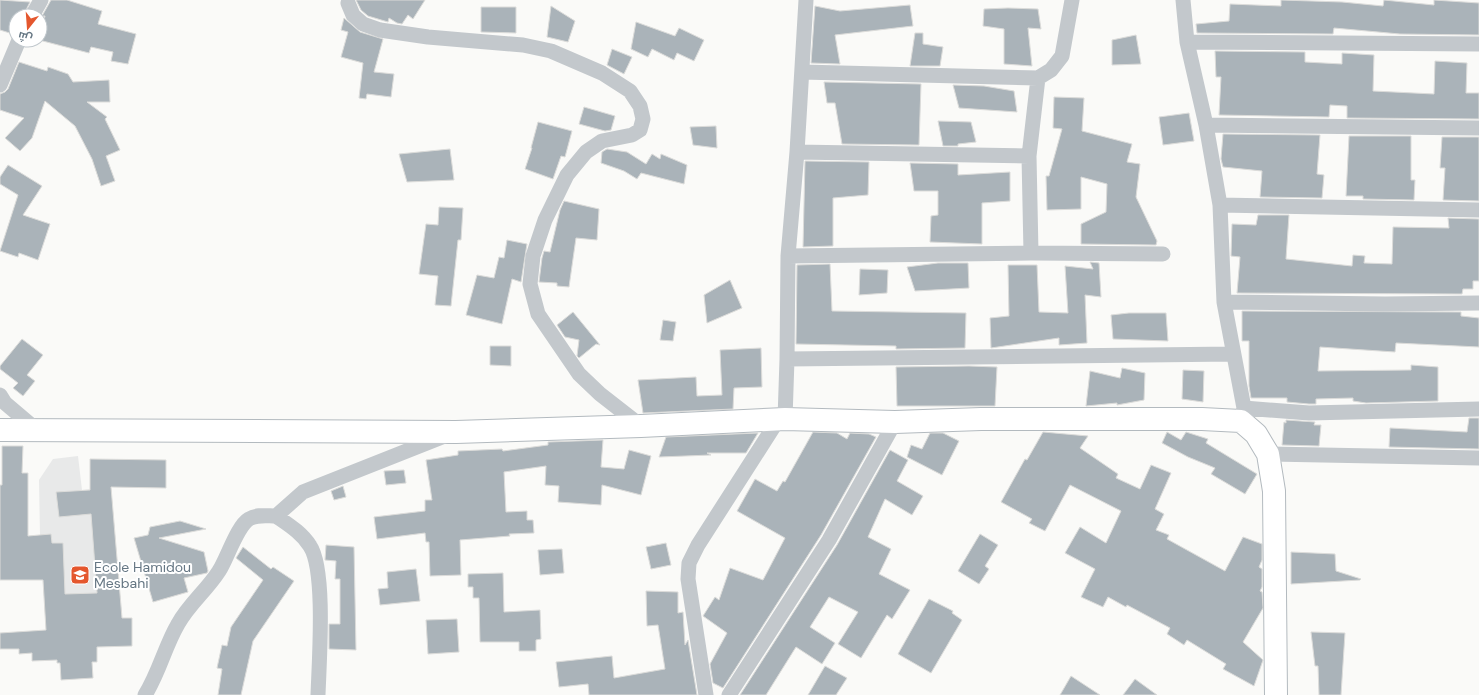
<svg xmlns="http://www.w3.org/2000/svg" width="1479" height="695" viewBox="0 0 1479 695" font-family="'DM Sans',Cairo,sans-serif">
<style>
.built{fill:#e8e9e9}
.building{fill:#aab3b9;stroke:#dcdcda}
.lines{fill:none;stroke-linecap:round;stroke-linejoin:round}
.secondary-casing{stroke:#b3babf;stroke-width:24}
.street{stroke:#c3c8cc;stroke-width:15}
.secondary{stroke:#fff;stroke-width:22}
.labels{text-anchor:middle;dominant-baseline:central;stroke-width:4;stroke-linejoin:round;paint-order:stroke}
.poi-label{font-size:14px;fill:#657683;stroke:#fff;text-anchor:start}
</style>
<rect width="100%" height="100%" fill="#fafaf8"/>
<path class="built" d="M78,456L82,490L111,488L122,614L45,616L40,535L39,480L53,459Z"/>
<path class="building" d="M0,0L30,2L23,16H16V32L13,34L0,30Z
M51,0H67L102,11L98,24L136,34L128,64L111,61L113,52L91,47L89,53L39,40L45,16H42Z
M356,0H425L413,19L408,15L402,24L397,23L389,18L388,22L368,16L361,10Z
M1281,0L1342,2L1383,6L1384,0L1434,5V0L1479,3V35L1400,34L1334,28L1333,34L1197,33L1196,24L1229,21L1230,4L1281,6Z
M910,5L913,26L835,35L840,64L811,63L815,6L840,11Z
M551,6L575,21L568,42L547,37Z
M481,7H516V33L481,32Z
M1008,8L1038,9L1041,29L1028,28L1032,66L1004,64V29L983,26L984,9Z
M344,18L360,32L383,39L374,72L394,74L391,97L367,94L366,99L359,98L363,63L341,57L348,32L341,30Z
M636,22L675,36L679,28L704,40L694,61L677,53L674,60L652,49L648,57L631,49Z
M915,33H923V44L943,47L940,66H910Z
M1136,35L1141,64L1112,65V40Z
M612,49L632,57L624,74L607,65Z
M1215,51L1305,52V62L1342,64V53L1374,55L1373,91L1434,94L1435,61L1467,63L1466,93H1479V119L1347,118V106L1330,105L1329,117L1219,115L1221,77H1216Z
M19,62L47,71L48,67L68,74L73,82L109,80L110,102H87L107,117L105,119L120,150L106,156L115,181L101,186L92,159L75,126L45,101L32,138L20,151L5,138L24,118L0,110V94L5,92L8,89Z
M824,82L921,84L919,145L842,144L835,103H827Z
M953,85L984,86L1014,91L1017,112L959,108Z
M1054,97L1084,98L1082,131L1132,144L1127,162L1140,164L1136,197L1157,241L1156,245L1081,244V224L1106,212L1107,184L1081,177V209L1047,210L1046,176H1049L1062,129L1053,128Z
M584,107L615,116L611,130L605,131L579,124Z
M1189,113L1194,141L1163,145L1159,117Z
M938,121L971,122L976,142L958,144V146H943Z
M538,122L572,131L565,157L561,156L553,179L525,169L532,148H531Z
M716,126L717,148L693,145L690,127Z
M1223,134L1320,135L1317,174L1324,175L1322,198L1260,197L1262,171L1223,167L1221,159Z
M1349,136H1411V180H1415L1414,200L1363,199V196H1346Z
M1442,137H1479V201L1443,200L1445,168H1440Z
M450,149L454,180L407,182L399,154Z
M607,149L627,152L646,164L652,154L660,159L661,154L687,165L684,184L641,173L637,179L624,171L601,163L602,152Z
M805,161L869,162L868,195L833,198V246L803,247Z
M910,163L958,164V175L1010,172V201L982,203V244L930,242L931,216L938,215V191H914Z
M8,165L42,186L23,215L50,224L38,260L19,253L18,257L0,251L18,195L0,184V177Z
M564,201L599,209L597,240L576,238L569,287L557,286V283L539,282L542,258L544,251L550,252L560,210Z
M439,207L463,208L461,240H458L451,306L435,305L438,276L419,274L426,224L438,225Z
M1258,215H1289L1286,259L1352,266L1353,255L1365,256L1364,263L1392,264L1393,227L1449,228L1448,218L1479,219V281H1473V289H1463L1462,294L1237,293L1240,257L1231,256L1232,224L1256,225Z
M507,240L527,244L521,282L512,279L502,324L466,315L477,275L494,278L499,257L504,258Z
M1090,262L1099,263L1101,297L1085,295L1087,343L1059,345V338L991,348L990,318L1009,316L1008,265H1037L1039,312L1068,313L1065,266L1093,269Z
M938,263H968L969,288L915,291L907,267Z
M830,264L832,311L966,313L965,348L896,349V346L796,344L797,265Z
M860,269L888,270L887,293L859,295Z
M730,280L742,308L707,323L704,295Z
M1242,311L1461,312V316L1479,318V347L1396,343L1395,352L1320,347L1318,371L1411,370V365L1438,367V401L1366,403L1353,401V398L1316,399V404H1309L1287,402V398H1251L1249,386V341H1242Z
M573,312L600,345L596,344L579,358L577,356L579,340L565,337L557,325Z
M1129,313H1166L1168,341L1113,339L1111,315Z
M663,320L676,322L673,341L660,340Z
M22,339L43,355L27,375L35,381L23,396L13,388L18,383L0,369V366Z
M490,346H511V366L490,365Z
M761,348L762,387L734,388L733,409L643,413L638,380L696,377L697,396L722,395L720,350Z
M969,366L997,367L995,406H897L896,367Z
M1122,368L1145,373L1144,400L1117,405V403L1086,406L1090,371L1120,378Z
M1183,370L1204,371L1203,402L1182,399Z
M1469,418H1479V449L1389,447L1390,428L1467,432Z
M1286,420L1315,422L1314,425H1321L1319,446L1282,445L1284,422L1286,423Z
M813,432L837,433L847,439L850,433L869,434L876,437L821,535L723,688L713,683L710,664L727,633L703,616L715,597L719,600L730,568L763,580L785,538L737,511L755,479L777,491L783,481L785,482Z
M1043,432L1088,436L1080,448L1118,474L1116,478L1140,489L1151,465L1171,473L1155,509L1164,514L1156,530L1169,535L1167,539L1225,571L1243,537L1262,544V560L1259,567L1262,569V587L1260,591L1262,592L1263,608L1243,642L1263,660L1254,686L1223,669L1226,664L1187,640L1184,645L1167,634L1170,628L1127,605L1126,607L1108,597L1103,607L1081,597L1095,569L1065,553L1080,527L1106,543L1121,511L1070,485L1045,531L1029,523L1032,519L1001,502L1025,459L1027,460Z
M1167,432L1181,440L1186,432L1208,439L1206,443L1257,474L1245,494L1211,474L1215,468L1188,457L1162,443Z
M758,433L746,453H707L711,455L659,457L666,437Z
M930,433H943L959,441L942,475L907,457L911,445L922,449Z
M603,440L601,467L624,469L629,450L651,456L641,495L602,485L601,505L558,502L559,486L545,485L546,466L504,472L506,512L527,511V520H533L534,533L509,534L510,536L460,540L461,575L430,576L429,542H426L425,533L377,539L374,517L425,511V500H432L426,460L458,455V451L502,449L503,451L548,445V442Z
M2,446H23L22,473H28V536L51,534L52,543H63L65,594L97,593L91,514L59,517L56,492L90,490V459L166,460V488L111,487L122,618H132V646L97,647V662H92L93,678L61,680L60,663H57V660L32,661V653L19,654V649H0V633L46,630L43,580H0V485H2Z
M890,450L908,460L897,481L923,496L912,515L885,499L868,537L891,549L879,574L910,590L892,619L887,615L861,658L838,644L858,612L829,597L810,627L835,643L822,664L796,647L766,695H740L837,545Z
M404,470L406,483L386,485L384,471Z
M343,486L346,497L334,500L331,491Z
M180,521L206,529L159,538L204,552L208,571L207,573L184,578L188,592L153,602L134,538L148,535L150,527Z
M980,534L998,545L985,566L989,569L979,584L958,571Z
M666,543L671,565L651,569L646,547Z
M326,545L354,547L356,650L329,649V624H340V579H335L336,561L325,560Z
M243,547L271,569L273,567L294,581L253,641L241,695H218L222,669L217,668L222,645L227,646L231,627L263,580L236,558Z
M562,549L564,573L540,575L538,550Z
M1291,552L1335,554L1336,571L1361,579L1360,580L1291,584Z
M416,569L420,601L380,605L378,589L388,588L387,572Z
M503,573L504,612L540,610L541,639L536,640V651H519V642H480L479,598H473V587H468V574Z
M646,591L678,592V613L683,612L685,645L688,640L697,695H589L588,684L559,687L556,662L612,656L614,678L665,669L658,625L647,626Z
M929,599L953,611L952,613L962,620L931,673L898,654Z
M457,619L459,652L428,654L426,620Z
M1311,632L1345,633L1341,695H1319L1318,666H1315Z
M825,666L847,678L836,695H808Z
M1071,676L1100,695H1060Z
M1135,679L1157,695H1123Z"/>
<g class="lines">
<defs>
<path id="secondary" d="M0,430L456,432L641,426L785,419L895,422L981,419H1202L1241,421L1256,434L1268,454L1274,491L1276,695"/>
</defs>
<use href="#secondary" class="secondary-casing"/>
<path class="street" d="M1183,0L1187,42L1206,125L1220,205L1224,302L1244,408L1241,421
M348,3L353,15L363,24L380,30L428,37L523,45L551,51L602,73L630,91L640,106L643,119L640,130L632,135L602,141L586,152L567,175L545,220L533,256L530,284L538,314L579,374L600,394L641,426
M32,16L41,0
M1187,42L1479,44
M802,72L1038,78
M0,85L19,40
M1206,125L1479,128
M797,152L1029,156
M1220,205L1479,210
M1031,253L1029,156L1038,78L1051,70L1062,56L1072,0
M788,256L1031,253L1163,254
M1224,302L1385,304L1479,303
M787,359L1233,354
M0,395L5,403L38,431
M1244,408L1309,413L1479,409
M785,419L787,359L788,256L797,152L806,0
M1268,454L1479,458
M145,695C159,673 165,646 178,624C189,604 207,590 219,571C227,559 237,526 249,519C257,514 267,516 276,516
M318,695C319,663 326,570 310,546C302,533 289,525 276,516L303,492L447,435
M706,695L688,579L689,563L698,545L778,420
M729,695L829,540L895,422"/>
<use href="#secondary" class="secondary"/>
</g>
<defs>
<symbol id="school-square" viewBox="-11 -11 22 22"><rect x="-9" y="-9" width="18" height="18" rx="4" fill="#e4572e" stroke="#fff"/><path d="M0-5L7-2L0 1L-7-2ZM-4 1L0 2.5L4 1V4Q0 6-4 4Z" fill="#fff"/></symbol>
</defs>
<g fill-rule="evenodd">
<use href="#school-square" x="69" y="564" width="22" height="22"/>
</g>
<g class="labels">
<g class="poi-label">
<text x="94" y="567">Ecole Hamidou<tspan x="94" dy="16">Mesbahi</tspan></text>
</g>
</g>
<g transform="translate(28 28) rotate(197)"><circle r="19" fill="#ffffff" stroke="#c1c8cd"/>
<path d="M0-3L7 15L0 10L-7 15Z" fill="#e4572e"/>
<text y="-6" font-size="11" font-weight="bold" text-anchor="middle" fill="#657683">ش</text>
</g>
</svg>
